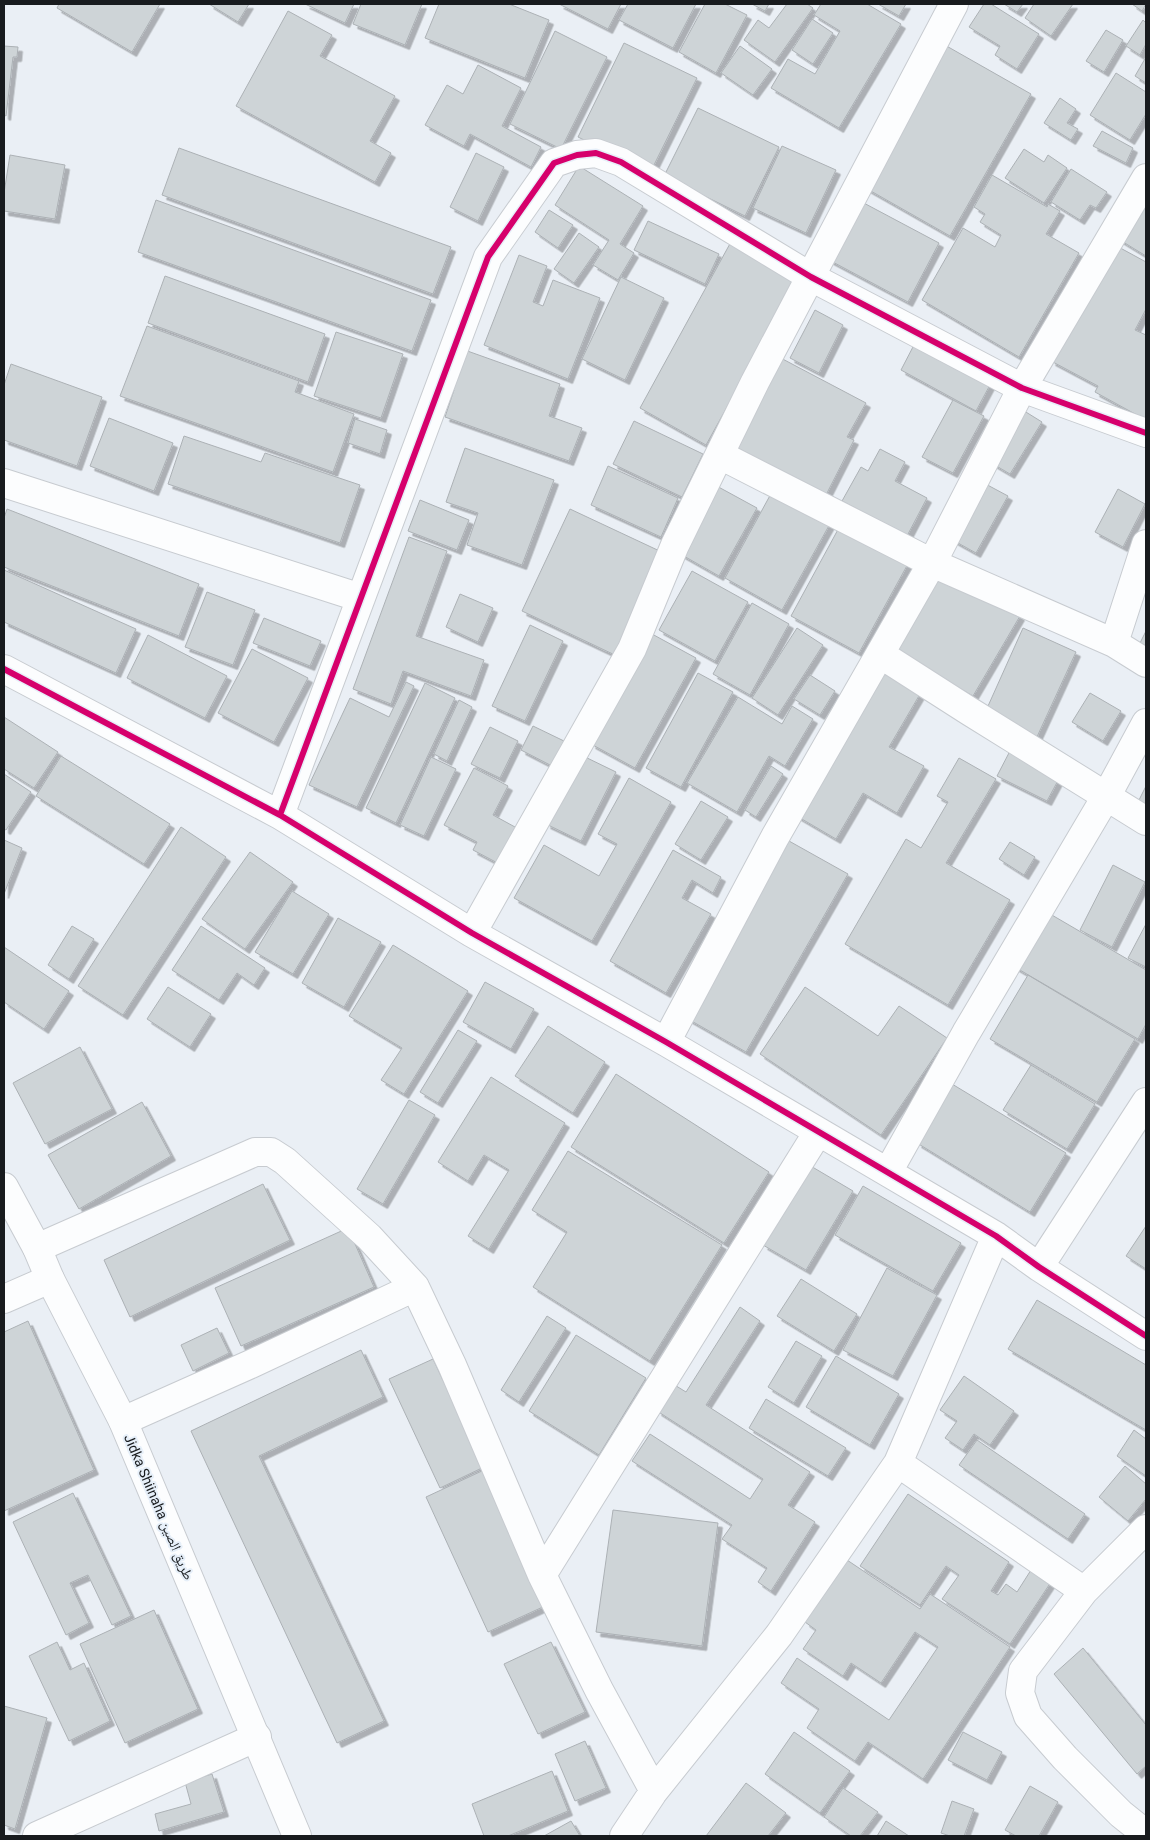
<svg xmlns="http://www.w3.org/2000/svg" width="1150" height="1840" viewBox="0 0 1150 1840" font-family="Roboto,'Noto Naskh Arabic',sans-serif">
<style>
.building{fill:#ced4d7;stroke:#acb1b5;filter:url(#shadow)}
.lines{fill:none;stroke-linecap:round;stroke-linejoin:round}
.minor-casing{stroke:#c7cbd0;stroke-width:30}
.primary-casing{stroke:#c7cbd0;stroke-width:30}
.minor{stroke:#fcfdfe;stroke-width:28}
.primary{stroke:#fcfdfe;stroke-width:28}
.cycleway-casing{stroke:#e6eff9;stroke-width:9}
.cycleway{stroke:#d6006c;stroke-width:6}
.labels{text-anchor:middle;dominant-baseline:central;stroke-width:4;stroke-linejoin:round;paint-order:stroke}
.street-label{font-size:14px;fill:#181b1e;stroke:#e6eff9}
</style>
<defs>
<filter id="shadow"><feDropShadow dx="4.5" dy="4.5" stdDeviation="0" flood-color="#0004"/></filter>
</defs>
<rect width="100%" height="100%" fill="#eaeff5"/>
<path class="building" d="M59,4H160L132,52L57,8Z
M209,4H249L238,22Z
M305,4H354L345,23Z
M361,4H422L405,45L353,24Z
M439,4H509L549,20L525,78L425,38Z
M559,4H621L608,29Z
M628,4H696L673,48L619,20Z
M705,4H725L747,15L716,73L679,52Z
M752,4H769L765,11Z
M787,4H807L813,8L775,62L744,40L758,20L769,28Z
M821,4H867L901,24L839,128L771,88L788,59L815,74L840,31L814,15Z
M878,4H906L899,16Z
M984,4H991L1039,34L1017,69L995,55L1000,46L969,27Z
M1004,4H1023L1017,12Z
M1034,4H1073L1051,36L1025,18Z
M1132,4H1146L1142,11Z
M288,11L332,35L320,56L395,96L370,141L391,153L375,182L236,106Z
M812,19L833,33L813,64L792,50Z
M1143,20L1146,23V44L1140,55L1126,46Z
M1106,30L1123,40L1104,72L1086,61Z
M555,31L607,57L561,149L510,124Z
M624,43L697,78L650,173L578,137Z
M943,44L1031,94L950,236L862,186Z
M4,46L18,47L17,57H13L6,116L4,115Z
M740,46L772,69L753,95L721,73Z
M1146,57V83L1135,76Z
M478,65L521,88L502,126L541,147L531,167L470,134L464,146L425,125L447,85L463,94Z
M1116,73L1146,92V114L1130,140L1090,115Z
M1060,98L1076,109L1067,123L1078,129L1071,140L1044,123Z
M698,108L779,147L745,216L664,176Z
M1102,131L1133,148L1126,163L1093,146Z
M782,146L836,170L806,233L753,208Z
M179,148L451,247L433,294L162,195Z
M1024,149L1044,162L1048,155L1067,168L1044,203L1005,178Z
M476,153L504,167L478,221L450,207Z
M10,155L65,165L55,219L4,211V193Z
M579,166L643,206L620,244L634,253L618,280L593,265L609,240L555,205Z
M1071,169L1107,192L1096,208L1090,205L1080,220L1051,202Z
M992,175L1047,207L1048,204L1060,211L1046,234L1079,253L1019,357L922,300L963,228L995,247L1001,235L980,222L985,214L974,207Z
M1146,187V256L1115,237Z
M156,200L431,300L412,351L138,252Z
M860,201L939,243L908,302L829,260Z
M549,210L573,225L558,248L535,232Z
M648,221L719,254L705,284L634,250Z
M579,233L599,247L574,283L554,269Z
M732,240L799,277L706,445L640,408Z
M1113,244L1146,262V309L1135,330L1146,335V420L1095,392L1098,386L1051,361Z
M519,255L547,266L533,302L543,306L553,280L600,298L568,379L484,345Z
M165,276L325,334L308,382L148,323Z
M621,277L664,298L625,380L582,359Z
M815,310L843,325L819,373L790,358Z
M147,326L299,381L295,392L354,414L333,472L120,396Z
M336,332L403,354L381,418L314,396Z
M915,343L991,383L976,411L901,370Z
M459,348L560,384L549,416L582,428L569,461L445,417L454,390L445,386Z
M775,355L866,403L847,437L854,440L826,495L728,443Z
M11,364L102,397L77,466L4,440V385Z
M953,400L984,416L953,473L922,457Z
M1021,409L1042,422L1010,474L988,461Z
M109,418L173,443L154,491L90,466Z
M355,419L387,430L380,454L348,443Z
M634,421L703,454L682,497L613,464Z
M184,436L261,462L265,453L360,485L340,543L168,484Z
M465,448L554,480L522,565L467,545L478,513L446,502Z
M880,449L905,462L895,481L927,498L907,536L842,501L861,467L868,471Z
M608,466L678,498L661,537L591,505Z
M980,481L1008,496L976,553L949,538Z
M713,484L757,508L719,576L675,551Z
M1118,489L1145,504L1123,547L1095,532Z
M773,490L831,522L782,610L725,578Z
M420,500L469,520L457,550L408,531Z
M7,509L199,584L179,636L4,567V518Z
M570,509L666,554L617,656L522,611Z
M841,524L909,562L859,653L791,616Z
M409,537L447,551L416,636L484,660L471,696L403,671L391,704L353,689Z
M935,567L1020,616L973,696L889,648Z
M4,570L136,629L116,673L4,622Z
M692,571L748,602L715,661L659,630Z
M207,592L255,610L233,665L185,647Z
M460,594L493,608L478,642L446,627Z
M752,603L789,624L750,695L713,674Z
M264,618L321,641L310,666L253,643Z
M530,625L563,641L525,721L492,706Z
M797,628L823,645L778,715L752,698Z
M1023,628L1076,652L1036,739L984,715Z
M1146,631V646L1140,643Z
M652,634L696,658L635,768L591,744Z
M148,635L227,676L205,718L127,678Z
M252,649L308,678L274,742L218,713Z
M881,665L923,689L889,747L924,766L897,813L863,793L836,839L795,815Z
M698,673L733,692L681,787L646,768Z
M810,675L835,691L820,715L794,699Z
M406,682L414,686L357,807L309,785L350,698L389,717Z
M425,683L455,698L396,823L366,808Z
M1090,693L1121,711L1103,741L1072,722Z
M738,697L782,724L792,706L813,719L785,766L769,756L737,812L687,783Z
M459,700L472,707L447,761L434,754Z
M4,717L58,752L34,788L4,769Z
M533,726L564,741L552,766L521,750Z
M490,727L518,741L500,778L471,764Z
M1011,749L1061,775L1047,801L997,776Z
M581,755L616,772L581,841L546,824Z
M61,756L170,824L144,864L36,796Z
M431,757L456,769L424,836L400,825Z
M959,758L996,779L946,863L1010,900L948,1005L845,944L906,839L921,848L948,802L937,796Z
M771,766L783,774L756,817L745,810Z
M474,768L508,786L493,815L526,833L507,868L473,850L477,842L444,825Z
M4,774L31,792L6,830L4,829Z
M629,778L671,802L592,941L514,898L544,845L599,876L617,844L598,834Z
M1146,786V807L1138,802Z
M701,801L728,817L701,860L675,844Z
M181,827L226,857L123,1015L78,986Z
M4,840L22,848L4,894Z
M789,841L848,874L746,1052L688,1019Z
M1010,842L1035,857L1024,875L999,859Z
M673,850L721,877L713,893L692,880L682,898L711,914L666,993L610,961Z
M250,852L293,882L245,949L202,919Z
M1113,865L1145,882L1112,947L1080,930Z
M292,891L329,914L293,974L255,952Z
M1045,911L1146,970V1024L1138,1039L1013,966Z
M338,918L381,942L344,1007L302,983Z
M1146,924V967L1128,958Z
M72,926L94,939L69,979L48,965Z
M201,926L265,968L254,985L237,973L219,1000L172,970Z
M393,945L468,991L404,1094L381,1080L402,1048L349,1016Z
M4,947L69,991L44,1029L4,1002Z
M1028,975L1135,1039L1097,1102L990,1039Z
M485,982L534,1009L511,1049L463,1022Z
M168,987L211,1014L190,1047L147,1019Z
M805,987L878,1036L899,1006L947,1038L881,1135L760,1054Z
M548,1026L605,1062L573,1113L515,1076Z
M458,1030L477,1041L438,1103L420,1092Z
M80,1047L112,1109L45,1144L13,1083Z
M1031,1065L1095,1104L1067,1149L1003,1110Z
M616,1074L769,1172L724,1243L571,1147Z
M491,1077L565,1123L489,1249L468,1236L509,1170L484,1155L468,1181L438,1162Z
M952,1084L1066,1153L1030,1212L917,1143Z
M409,1100L435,1115L383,1204L357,1189Z
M142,1102L171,1156L79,1209L48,1155Z
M568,1151L722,1245L650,1361L533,1287L567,1232L532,1210Z
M809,1165L853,1191L806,1270L763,1245Z
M263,1184L290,1240L130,1317L104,1260Z
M863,1186L961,1243L933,1291L835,1235Z
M1146,1226V1269L1126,1256Z
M348,1228L374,1287L241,1346L215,1288Z
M887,1268L937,1295L893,1376L843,1350Z
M801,1279L857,1314L834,1351L777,1316Z
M1037,1300L1146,1365V1430L1008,1349Z
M740,1307L760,1321L706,1405L810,1472L788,1505L815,1522L771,1591L758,1582L767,1568L722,1539L732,1525L632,1461L650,1434L750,1499L763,1479L657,1411L673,1384L686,1392Z
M547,1316L566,1328L519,1402L501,1390Z
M28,1321L94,1470L4,1511V1332Z
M217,1328L229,1353L193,1371L181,1345Z
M576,1335L646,1378L599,1455L529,1411Z
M796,1341L822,1356L794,1403L768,1387Z
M361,1350L383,1397L259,1456L384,1721L337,1743L191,1431Z
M836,1356L899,1394L870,1445L806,1407Z
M433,1359L484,1467L440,1488L389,1379Z
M964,1376L1014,1411L990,1445L974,1434L963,1450L945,1438L957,1421L940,1410Z
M766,1399L846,1448L828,1476L749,1428Z
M1134,1430L1146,1439V1476L1117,1456Z
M977,1440L1085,1514L1068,1539L959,1465Z
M1125,1466L1146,1484V1499L1128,1521L1099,1497Z
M484,1470L545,1606L488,1632L426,1497Z
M73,1493L131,1616L112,1625L88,1575L70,1583L89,1623L66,1635L13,1522Z
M908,1494L1009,1562L991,1591L998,1595L1006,1584L1017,1592L1031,1570L1051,1582L1010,1644L942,1599L959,1575L946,1566L920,1605L860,1566Z
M613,1510L718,1523L702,1646L596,1632Z
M847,1560L920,1609L930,1594L1010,1647L923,1779L868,1742L855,1761L807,1728L819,1709L781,1683L797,1658L889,1720L938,1647L915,1632L881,1683L851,1663L843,1676L803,1649L816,1630L805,1622Z
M154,1610L198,1709L125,1743L80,1644Z
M57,1642L70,1670L84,1663L110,1721L69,1741L29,1656Z
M551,1642L585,1712L538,1734L504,1664Z
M1083,1648L1146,1725V1766L1137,1774L1054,1674Z
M4,1706L47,1718L15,1829L4,1825Z
M794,1732L850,1771L820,1813L765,1774Z
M963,1732L1002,1752L987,1780L948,1760Z
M585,1741L606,1788L575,1801L555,1754Z
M552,1771L568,1811L508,1836H484L472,1804Z
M212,1774L224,1812L159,1831L155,1814L191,1804L185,1782Z
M746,1783L786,1813L768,1836H706Z
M1030,1786L1058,1802L1039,1836H1016L1005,1830Z
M843,1788L878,1812L860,1836H851L824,1817Z
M952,1801L974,1809L964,1836H950L941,1833Z
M571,1821L580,1836H544Z
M886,1821L909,1836H877Z"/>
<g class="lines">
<defs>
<path id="minor" d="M720,455L932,563L1114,643L1146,663
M4,483L361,598
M1114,643L1146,544
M880,654L969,711L1146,821
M4,669L280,815L472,933L666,1042L996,1236L1039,1267L1146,1336
M280,815L488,257L554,163L577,155L596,153L621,162L811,277L1022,388L1146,433
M472,933L632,649L675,545L755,382L954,4
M666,1042L775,837L932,563L1022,388L1146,178
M888,1172L966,1033L1107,795L1146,723
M37,1248L255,1152H271L285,1161L369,1237L415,1287
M1039,1267L1146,1102
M4,1299L50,1279
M123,1421L251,1364L415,1287L452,1365L542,1575L599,1690L654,1791
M898,1463L1084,1591
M1146,1529L1084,1591L1023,1671L1020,1693L1028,1716L1065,1758L1121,1814L1146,1834
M542,1575L818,1132
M37,1836L257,1737
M624,1836L654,1791L779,1635L898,1463L996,1236"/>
<path id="primary" d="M4,1187L37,1248L50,1279L123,1421L297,1836"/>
</defs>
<use href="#minor" class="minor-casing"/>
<use href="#primary" class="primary-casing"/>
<use href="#minor" class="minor"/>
<use href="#primary" class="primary"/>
<defs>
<path id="cycleway" d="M4,669L280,815L472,933L666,1042L996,1236L1039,1267L1146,1336
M280,815L488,257L554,163L577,155L596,153L621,162L811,277L1022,388L1146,433"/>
</defs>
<use href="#cycleway" class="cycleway-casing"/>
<use href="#cycleway" class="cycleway"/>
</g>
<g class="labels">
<g class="street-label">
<text transform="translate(159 1507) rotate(67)">Jidka Shiinaha طريق الصين</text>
</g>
</g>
<rect width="1150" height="1840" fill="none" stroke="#181b1e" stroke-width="10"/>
</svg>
